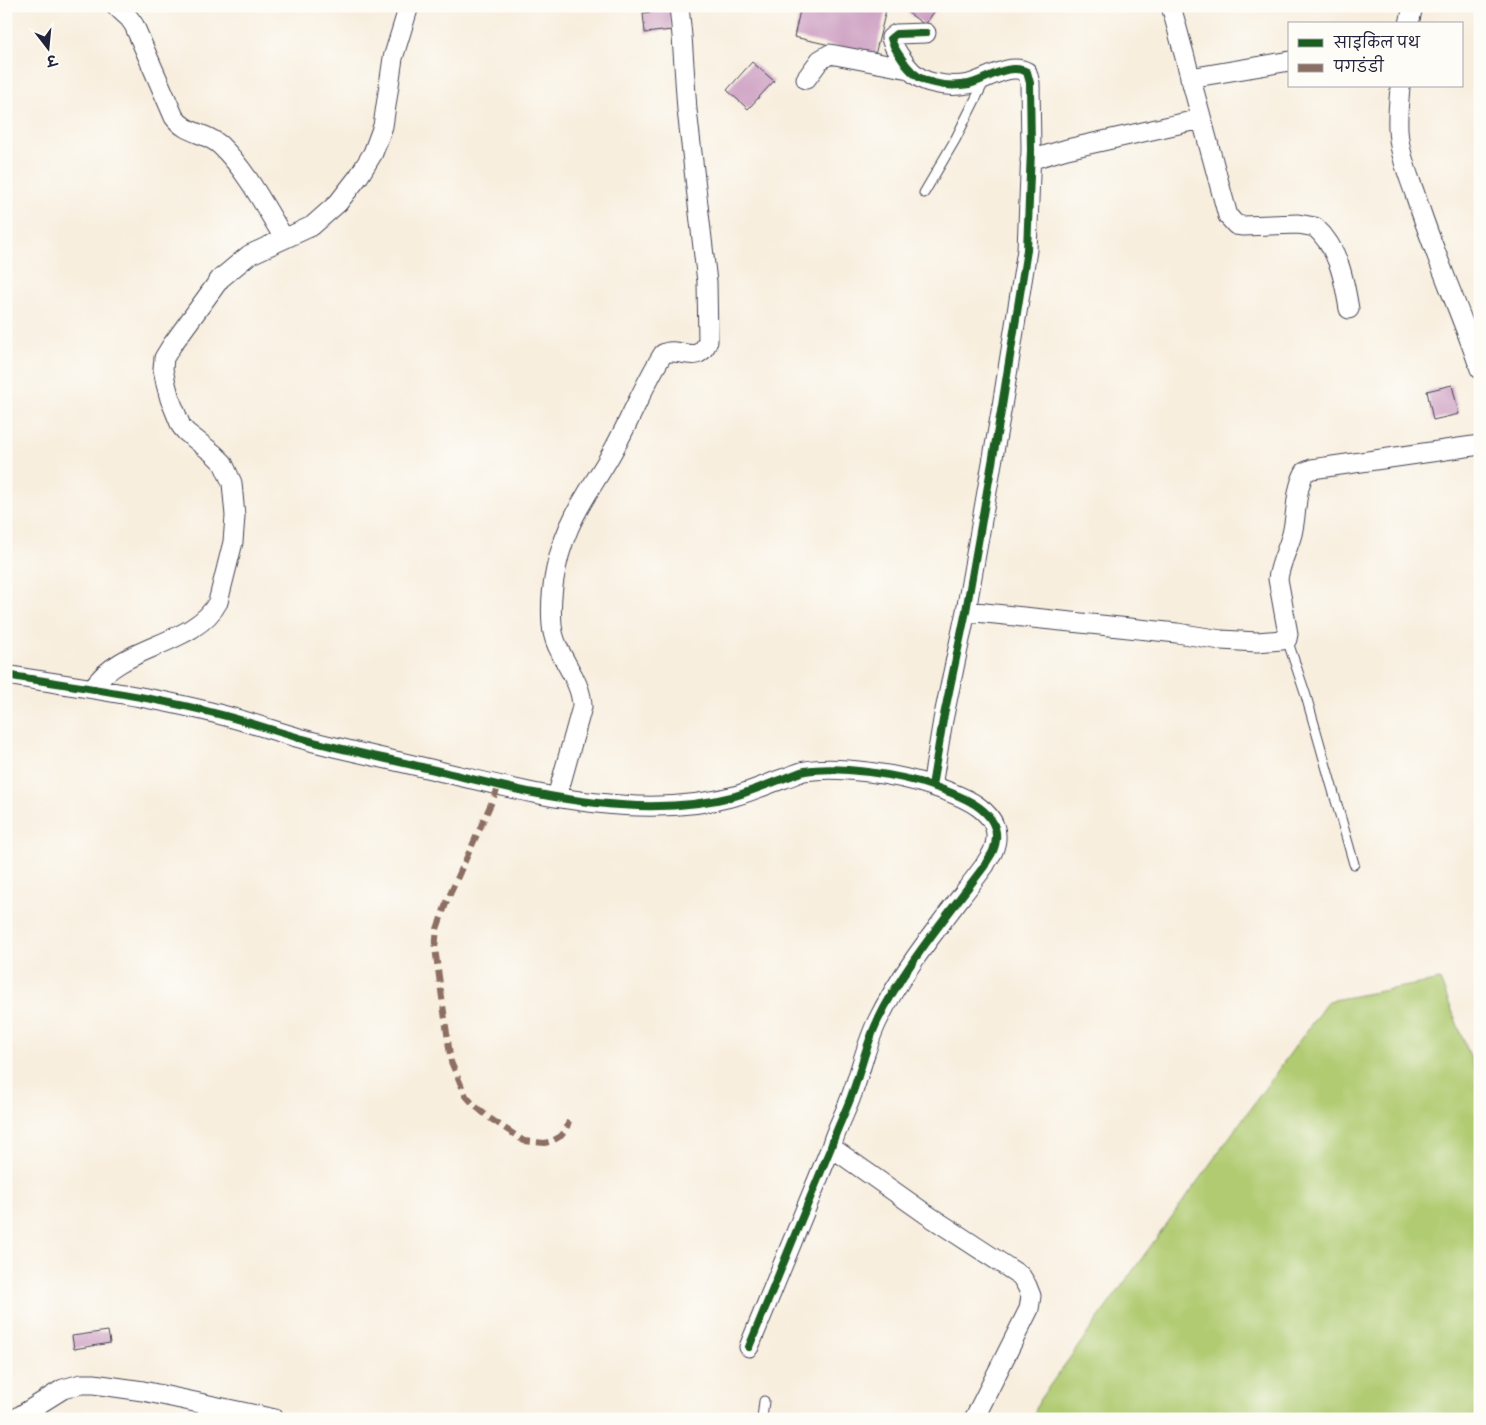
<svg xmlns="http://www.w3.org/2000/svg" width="1486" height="1425" viewBox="0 0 1486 1425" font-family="'Patrick Hand','Playpen Sans Deva',sans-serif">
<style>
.green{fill:#b0cb71;stroke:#697656}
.building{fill:#cea1c3}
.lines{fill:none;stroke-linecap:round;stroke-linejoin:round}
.service-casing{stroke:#424153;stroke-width:11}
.minor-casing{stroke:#424153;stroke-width:21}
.service{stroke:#fff;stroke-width:9}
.minor{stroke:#fff;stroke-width:19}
.quiet{stroke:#8d6e63;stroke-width:6;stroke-dasharray:12 6;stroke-linecap:butt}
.cycleway-casing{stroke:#fdfcf7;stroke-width:11}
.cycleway{stroke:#1b5e20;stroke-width:8}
</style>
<rect width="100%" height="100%" fill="#fdfcf7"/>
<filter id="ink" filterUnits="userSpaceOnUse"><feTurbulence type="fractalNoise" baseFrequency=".02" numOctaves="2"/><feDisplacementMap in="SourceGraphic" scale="10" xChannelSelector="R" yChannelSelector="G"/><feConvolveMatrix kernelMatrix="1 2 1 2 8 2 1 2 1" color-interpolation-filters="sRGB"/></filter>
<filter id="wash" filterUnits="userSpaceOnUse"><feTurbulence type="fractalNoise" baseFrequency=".0096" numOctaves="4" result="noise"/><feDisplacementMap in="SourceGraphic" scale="20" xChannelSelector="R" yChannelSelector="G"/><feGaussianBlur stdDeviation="1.12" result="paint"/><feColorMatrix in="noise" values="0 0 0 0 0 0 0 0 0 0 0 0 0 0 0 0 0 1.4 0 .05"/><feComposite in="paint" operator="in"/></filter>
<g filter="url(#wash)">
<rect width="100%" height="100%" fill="#f8eede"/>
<path class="green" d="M1440,980L1480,1082V1419H1032L1040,1399L1328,1001Z"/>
<g id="blocks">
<path class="building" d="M801,6H870L886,10L875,55L794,37Z
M905,6H938L925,25L903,9Z
M670,10L672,30L645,33L643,13Z
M752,62L774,81L748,109L727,90Z
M1452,385L1459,414L1433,420L1427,391Z
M108,1331L110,1343L74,1349L72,1336Z"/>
</g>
</g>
<g filter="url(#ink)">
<use href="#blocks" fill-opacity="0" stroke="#424153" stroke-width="1"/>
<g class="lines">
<defs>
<path id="service" d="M924,193L955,140L985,80
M1287,639L1306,696L1354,864
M762,1419L764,1401"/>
<path id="minor" d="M116,6L129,18L134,25L174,117C187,135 204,131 220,145C247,171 265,207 284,238
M1171,6L1228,216L1236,225L1243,226L1298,224L1315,227C1339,249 1344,279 1349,309
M1409,24L1413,6
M926,33L896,34L891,38C893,48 900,56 906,65C913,74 922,81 934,83C945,86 957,86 969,84C986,80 1009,62 1027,72L1030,83L1031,150L1027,250L1002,406L966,611L943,720L932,786
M1190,78L1290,61
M806,79L820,60L830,54L909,69
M1400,86C1399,104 1396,122 1399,139C1401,158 1409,177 1415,194C1434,254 1460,310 1480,369
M1030,160L1067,149L1201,119
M966,611L1177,633L1221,640L1257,642L1282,640L1287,639L1288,634L1278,579C1280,563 1288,549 1292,534C1297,514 1295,490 1305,472L1312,469L1480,445
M6,675C78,687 151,696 222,715C253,723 283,734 314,742C361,754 408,763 455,775C502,786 548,798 597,803C642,808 690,808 735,796C752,791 768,784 785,778C792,776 799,772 805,771C839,765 900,775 932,786C960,795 1009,812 993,851C991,856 987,860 985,865C948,915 904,966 877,1022C866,1045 861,1070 852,1094C846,1112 836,1129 831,1147L749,1347
M93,688C120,645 195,646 218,602L233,542L235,516L232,483L223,463L214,454L186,432L181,426L170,399L166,384L163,369L164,358L172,345L220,279L249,255L312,226L338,203L359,176L373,153L383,126L393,58L409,6
M557,797L582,707C582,677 554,655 552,625C549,588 558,548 575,515C587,492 602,471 614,449C631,418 644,384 663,354C679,345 697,368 708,341L707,282L687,110L682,36L679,6
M831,1147L926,1214L1021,1276L1027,1286L1031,1296L1029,1309L974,1419
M15,1419L63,1389L81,1384H94L143,1391L275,1419"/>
</defs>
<use href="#service" class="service-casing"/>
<use href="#minor" class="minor-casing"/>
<use href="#service" class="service"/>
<use href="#minor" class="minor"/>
<path class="quiet" d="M499,786L447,901L437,929L435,948L451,1062L466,1096L474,1105L488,1117L524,1141L545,1143L552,1141L561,1136L566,1130L569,1121"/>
<defs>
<path id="cycleway" d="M926,33L896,34L891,38C893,48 900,56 906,65C913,74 922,81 934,83C945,86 957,86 969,84C986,80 1009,62 1027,72L1030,83L1031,150L1027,250L1002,406L966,611L943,720L932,786
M6,675C78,687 151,696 222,715C253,723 283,734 314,742C361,754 408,763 455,775C502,786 548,798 597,803C642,808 690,808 735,796C752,791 768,784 785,778C792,776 799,772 805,771C839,765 900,775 932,786C960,795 1009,812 993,851C991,856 987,860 985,865C948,915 904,966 877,1022C866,1045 861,1070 852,1094C846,1112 836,1129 831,1147L749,1347"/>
</defs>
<use href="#cycleway" class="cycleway-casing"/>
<use href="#cycleway" class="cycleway"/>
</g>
</g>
<rect width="1486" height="1425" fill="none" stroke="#fdfcf7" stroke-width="25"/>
<rect x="1288" y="22" width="175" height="65" fill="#fdfcf7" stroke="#a5a5ac"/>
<rect x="1298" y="39" width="25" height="8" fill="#1b5e20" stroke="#a5a5ac"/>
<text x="1334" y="48" font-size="15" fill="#22223b">साइकिल पथ</text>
<rect x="1298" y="64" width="25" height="8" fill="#8d6e63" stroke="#a5a5ac"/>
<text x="1334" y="72" font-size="15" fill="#22223b">पगडंडी</text>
<g transform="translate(48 48) rotate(164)" stroke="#fdfcf7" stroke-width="4" paint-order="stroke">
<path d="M0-4L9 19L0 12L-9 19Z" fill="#22223b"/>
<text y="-8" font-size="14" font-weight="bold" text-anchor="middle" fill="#22223b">उ</text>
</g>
</svg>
